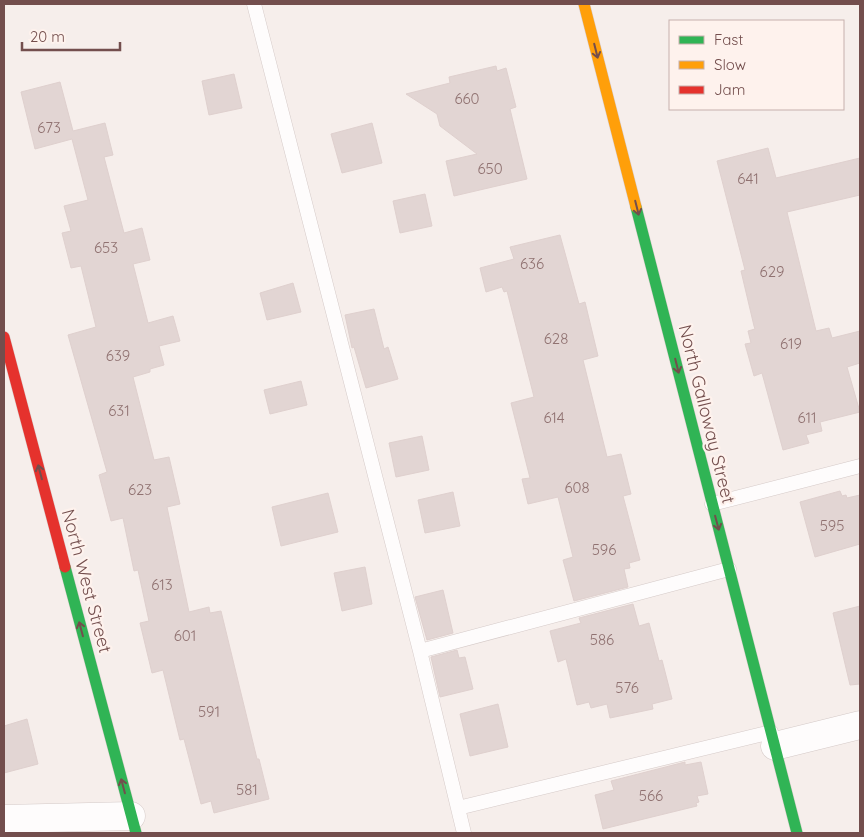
<svg xmlns="http://www.w3.org/2000/svg" width="864" height="837" viewBox="0 0 864 837" font-family="Quicksand,sans-serif">
<style>
.building{fill:#e2d5d3;stroke:#dfd0ce}
.lines{fill:none;stroke-linecap:round;stroke-linejoin:round}
.lane-casing{stroke:#d5cac8;stroke-width:15}
.street-casing{stroke:#d5cac8;stroke-width:29}
.fast-casing{stroke:#d7cbc9;stroke-width:12}
.slow-casing{stroke:#d7cbc9;stroke-width:12}
.jam-casing{stroke:#d7cbc9;stroke-width:12}
.lane{stroke:#fefcfc;stroke-width:14}
.street{stroke:#fefcfc;stroke-width:28}
.fast{stroke:#30b455;stroke-width:11}
.slow{stroke:#ff9f0a;stroke-width:11}
.jam{stroke:#e5322d;stroke-width:11}
.oneway{stroke:#734e4d}
.labels{text-anchor:middle;dominant-baseline:central;stroke-width:4.5;stroke-linejoin:round;paint-order:stroke}
.number-label{font-size:15px;fill:#907271}
.street-label{font-size:18px;fill:#734e4d;stroke:#fef2ed}
</style>
<rect width="100%" height="100%" fill="#f6eeeb"/>
<path class="building" d="M496,66L497,71L506,68L516,107L510,109L527,179L454,196L446,161L477,154L440,126L437,114L406,94L450,83L449,77Z
M234,74L242,108L209,115L202,81Z
M60,82L73,131L105,123L113,155L104,157L124,233L142,228L150,260L133,264L148,323L173,316L180,341L159,346L164,365L150,369V372L133,377L154,460L169,457L180,504L167,507L189,612L209,607L210,613L221,611L257,759H259L269,799L214,813L211,801L201,804L184,739L180,740L163,670L152,673L140,623L149,621L138,570L134,571L123,518L111,521L99,475L107,472L68,335L96,327L81,266L71,268L62,233L71,231L64,206L88,200L72,139L35,149L21,92Z
M372,123L382,163L342,173L331,134Z
M768,148L776,178L860,158V195L787,212L816,331L829,328L832,338L860,331V363L847,367L860,412L820,422L822,431L806,435L809,443L783,450L762,373L754,376L745,344L751,343L748,331L755,329L754,326L741,271L745,270L717,161Z
M425,194L432,226L400,233L393,201Z
M560,235L579,304L585,302L598,356L583,360L607,457L621,454L631,494L623,496L640,560L629,563L630,568L624,569L628,587L574,601L563,560L573,557L558,497L528,504L522,479L530,478L511,403L534,397L507,291L504,292L502,287L486,292L480,268L514,259L510,247Z
M293,283L301,312L267,320L260,293Z
M374,309L384,349L388,347L398,379L366,388L354,347L352,348L345,315Z
M301,381L307,405L270,414L264,390Z
M422,436L429,470L396,477L389,443Z
M840,491L842,496L846,495L847,498L860,495V544L815,557L800,502Z
M453,492L460,526L425,533L418,500Z
M328,493L338,532L281,546L272,507Z
M365,567L372,604L342,611L334,573Z
M443,590L453,633L427,640L415,597Z
M633,604L639,626L649,623L659,661L662,660L672,699L652,704L653,709L610,718L607,704L591,708L589,702L577,705L566,659L558,662L550,631L581,623L579,618Z
M860,606V684L850,685L833,613Z
M457,650L459,658L465,657L473,689L440,697L431,657Z
M498,704L508,747L470,756L460,714Z
M27,719L38,764L4,773V726Z
M685,762V765L701,762L708,794L697,796L699,802L696,803L697,806L603,829L595,795L614,790L611,781Z"/>
<g class="lines">
<defs>
<path id="lane" d="M254,4L420,651L464,833
M712,504L860,466
M420,651L729,569
M458,808L771,732"/>
<path id="street" d="M775,746L860,725
M4,819L131,816"/>
<path id="fast" d="M636,207L797,833
M65,567L136,833"/>
<path id="slow" d="M584,4L636,207"/>
<path id="jam" d="M4,337L65,567"/>
</defs>
<use href="#lane" class="lane-casing"/>
<use href="#street" class="street-casing"/>
<use href="#fast" class="fast-casing"/>
<use href="#slow" class="slow-casing"/>
<use href="#jam" class="jam-casing"/>
<use href="#lane" class="lane"/>
<use href="#street" class="street"/>
<use href="#fast" class="fast"/>
<use href="#slow" class="slow"/>
<use href="#jam" class="jam"/>
</g>
<defs><path id="oneway-shaft" d="M-6 0H5M1.5-3L5.5 0L1.5 3" fill="none" stroke-width="1.6" stroke-linecap="round" stroke-linejoin="round" transform="scale(1.25)"/></defs>
<g class="oneway">
<use href="#oneway-shaft" transform="translate(596 51) rotate(76)"/>
<use href="#oneway-shaft" transform="translate(637 208) rotate(76)"/>
<use href="#oneway-shaft" transform="translate(677 366) rotate(76)"/>
<use href="#oneway-shaft" transform="translate(40 472) rotate(-105)"/>
<use href="#oneway-shaft" transform="translate(717 523) rotate(75)"/>
<use href="#oneway-shaft" transform="translate(81 629) rotate(-105)"/>
<use href="#oneway-shaft" transform="translate(123 786) rotate(-105)"/>
</g>
<g class="labels">
<g class="number-label">
<text x="467" y="98">660</text>
<text x="49" y="127">673</text>
<text x="490" y="168">650</text>
<text x="748" y="178">641</text>
<text x="106" y="247">653</text>
<text x="532" y="263">636</text>
<text x="772" y="271">629</text>
<text x="556" y="338">628</text>
<text x="791" y="343">619</text>
<text x="118" y="355">639</text>
<text x="119" y="410">631</text>
<text x="554" y="417">614</text>
<text x="807" y="417">611</text>
<text x="577" y="487">608</text>
<text x="140" y="489">623</text>
<text x="832" y="525">595</text>
<text x="604" y="549">596</text>
<text x="162" y="584">613</text>
<text x="185" y="635">601</text>
<text x="602" y="639">586</text>
<text x="627" y="687">576</text>
<text x="209" y="711">591</text>
<text x="247" y="789">581</text>
<text x="651" y="795">566</text>
</g>
<g class="street-label">
<text transform="translate(707 414) rotate(76)">North Galloway Street</text>
<text transform="translate(87 581) rotate(75)">North West Street</text>
</g>
</g>
<rect width="864" height="837" fill="none" stroke="#734e4d" stroke-width="10"/>
<rect x="669" y="20" width="175" height="90" fill="#fef2ed" stroke="#c6b0ad"/>
<rect x="679" y="36" width="25" height="8" fill="#30b455" stroke="#c6b0ad"/>
<text x="714" y="45" font-size="15" fill="#734e4d">Fast</text>
<rect x="679" y="61" width="25" height="8" fill="#ff9f0a" stroke="#c6b0ad"/>
<text x="714" y="70" font-size="15" fill="#734e4d">Slow</text>
<rect x="679" y="86" width="25" height="8" fill="#e5322d" stroke="#c6b0ad"/>
<text x="714" y="95" font-size="15" fill="#734e4d">Jam</text>
<path d="M22 42v8h98v-8" fill="none" stroke="#734e4d" stroke-width="2.5"/>
<text x="30" y="42" font-size="15" fill="#734e4d" stroke="#fef2ed" stroke-width="4" paint-order="stroke">20 m</text>
</svg>
